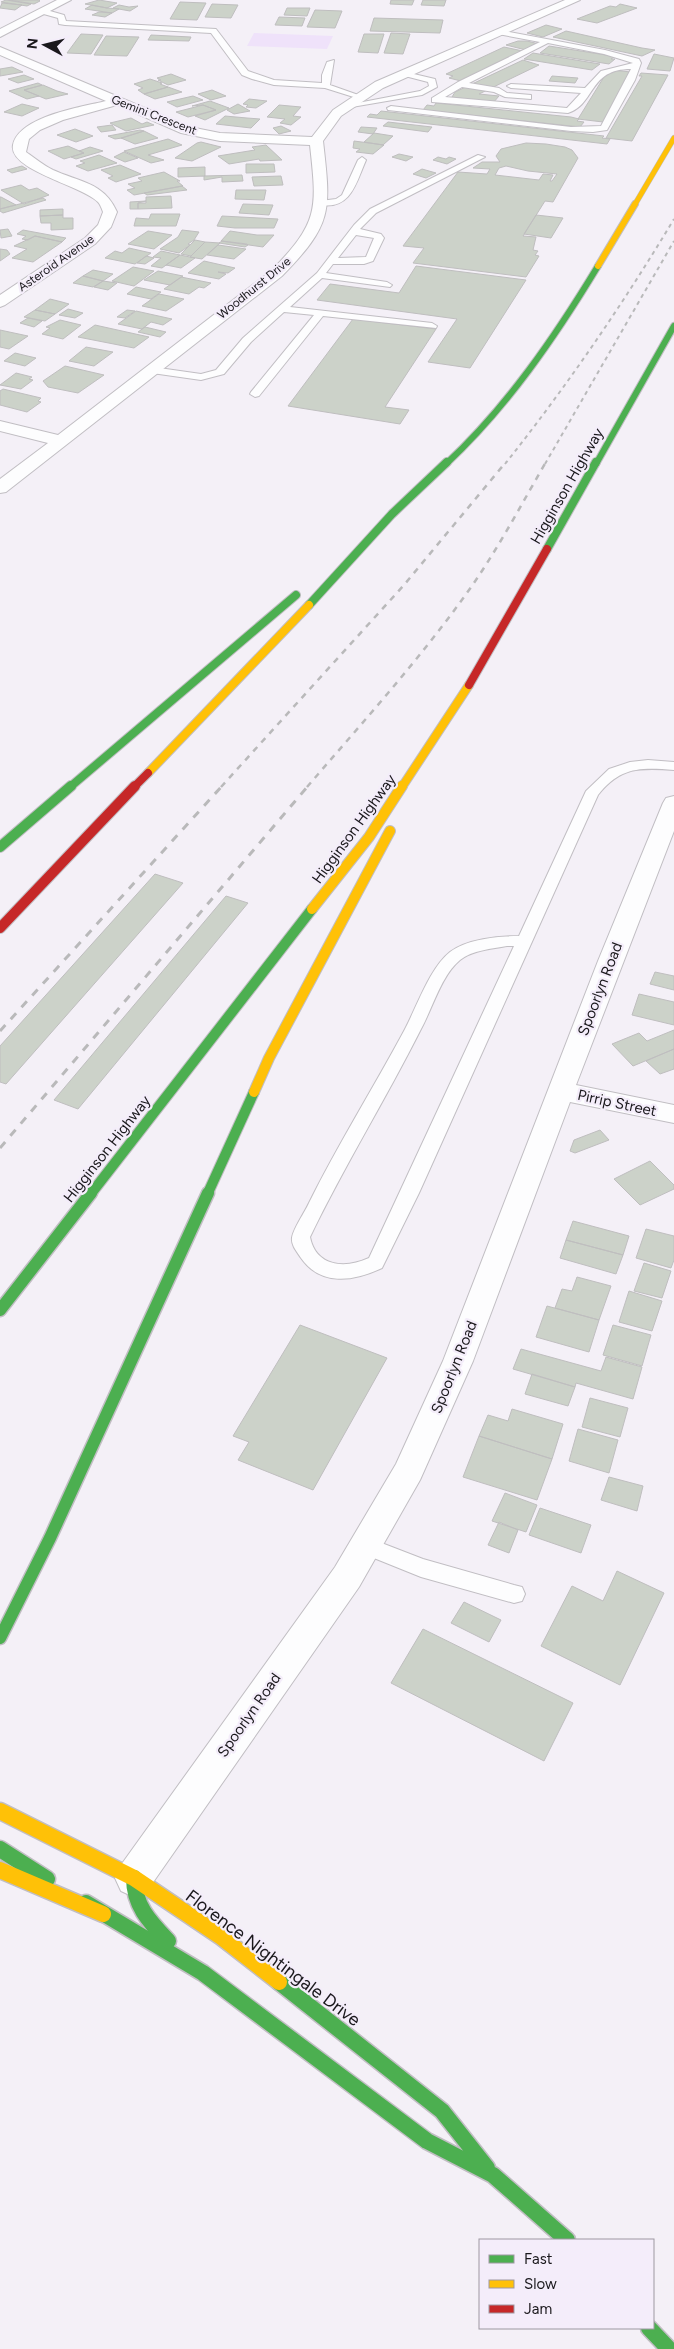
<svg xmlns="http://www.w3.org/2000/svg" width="674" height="2349" viewBox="0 0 674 2349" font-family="Figtree,sans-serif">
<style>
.green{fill:#efe2fa}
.building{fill:#ccd2c9;stroke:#bfbebf;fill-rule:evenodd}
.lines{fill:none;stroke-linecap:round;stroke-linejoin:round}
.lane-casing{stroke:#c1bec3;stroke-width:2}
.street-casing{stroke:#c1bec3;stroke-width:2}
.fast-far4-casing{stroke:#c1bec3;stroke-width:8}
.fast-far3-casing{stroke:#c1bec3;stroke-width:10}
.fast-far2-casing{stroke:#c1bec3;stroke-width:12}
.fast-far1-casing{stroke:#c1bec3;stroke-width:15}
.fast-casing{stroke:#c1bec3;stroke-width:19}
.slow-far4-casing{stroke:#c1bec3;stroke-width:6}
.slow-far3-casing{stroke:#c1bec3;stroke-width:8}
.slow-far2-casing{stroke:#c1bec3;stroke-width:10}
.slow-far1-casing{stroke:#c1bec3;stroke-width:12}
.slow-casing{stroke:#c1bec3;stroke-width:19}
.jam-far1-casing{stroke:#c1bec3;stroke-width:10}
.jam-casing{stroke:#c1bec3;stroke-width:12}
.lane{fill:#fdfdfe;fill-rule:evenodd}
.street{fill:#fdfdfe;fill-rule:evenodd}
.fast-far4{stroke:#4caf50;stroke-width:6}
.fast-far3{stroke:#4caf50;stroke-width:8}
.fast-far2{stroke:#4caf50;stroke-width:10}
.fast-far1{stroke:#4caf50;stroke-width:12}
.fast{stroke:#4caf50;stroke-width:16}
.slow-far4{stroke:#ffc107;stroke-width:5}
.slow-far3{stroke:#ffc107;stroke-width:6}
.slow-far2{stroke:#ffc107;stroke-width:8}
.slow-far1{stroke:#ffc107;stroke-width:10}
.slow{stroke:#ffc107;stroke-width:16}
.jam-far1{stroke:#c62828;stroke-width:8}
.jam{stroke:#c62828;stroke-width:10}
.rail-far2{stroke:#b9b9ba;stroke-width:2;stroke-dasharray:4 4;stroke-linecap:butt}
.rail-far1{stroke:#b9b9ba;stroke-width:2.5;stroke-dasharray:6 6;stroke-linecap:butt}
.rail{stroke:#b9b9ba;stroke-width:3;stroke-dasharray:8 8;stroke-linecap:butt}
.labels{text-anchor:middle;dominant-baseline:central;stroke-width:4.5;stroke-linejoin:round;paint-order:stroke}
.far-street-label{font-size:12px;fill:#1a181c;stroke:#f4edfa}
.street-label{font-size:15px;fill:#1a181c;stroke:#f4edfa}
.near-street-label{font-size:18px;fill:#1a181c;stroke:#f4edfa}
</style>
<rect width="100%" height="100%" fill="#f4f0f7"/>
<path class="green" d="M254,33L333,36L327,49L247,46Z"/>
<path class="building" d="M6,0L31,4L27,6L1,2Z
M9,0H39L40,1L34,4Z
M99,0L117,3L107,8L85,4Z
M391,0H414L412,5L390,4Z
M423,0H446L444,6L421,5Z
M180,2L206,3L197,20L170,19Z
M2,3L22,5L15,10L0,8Z
M212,4L238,5L231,18L205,17Z
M620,4L637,8L597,23L577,19L610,6L616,7Z
M92,5L107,8L119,9L112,13L85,9Z
M119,5L129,7L138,6L130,11L113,8Z
M287,8H310L307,16L284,15Z
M315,10L342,11L335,28L307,27Z
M99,12L112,13L105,17L92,15Z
M279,17L305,18L302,26L275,25Z
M374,18L443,20L440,33L370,31Z
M546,25L562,29L543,37L527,33Z
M566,31L642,48L655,50L642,56L553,37Z
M391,33L410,34L403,54L384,53Z
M81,34L103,35L91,54L67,53Z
M364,34H384L378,53L358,52Z
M151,35L191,37L189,41L148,40Z
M106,36L139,37L127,56L94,55Z
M518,41H527L539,44L526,50L506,45Z
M549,46L606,55L614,57L611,59H615L609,64L540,53Z
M504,47L523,51L461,81L449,78L453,76L446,74Z
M533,53L600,64L592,70L524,59Z
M654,54L674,58L670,71L647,69Z
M523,60L539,65L479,94L499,96L493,103L452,97L455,92Z
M12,67L23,72L0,76V69Z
M612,70L631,72L603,122L578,119L607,72Z
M641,73L668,75L632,141L606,138L642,76H639Z
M171,74L186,80L168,85L158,80H161L157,78Z
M24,75L34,79L18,83L8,79Z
M552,76L578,78L575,83L549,81Z
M150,79L162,83L160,84L168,87L144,94L138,90L143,88L134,84Z
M38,83L42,85L24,90L39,96L27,99L9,91Z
M43,85L57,91L68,94L46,99L24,90Z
M168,87L182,92L155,99L144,94Z
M212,90L226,96L211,100L198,94Z
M193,96L203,100L177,107L167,102Z
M249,99L267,101L256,108L246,107L248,105L243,104Z
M210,101L229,108L205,120L195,116L216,110L203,105L192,106Z
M436,103L571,117L579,119L577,121L584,122L580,127L423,110L427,105L434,106Z
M22,104L39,108L22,116L4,112Z
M238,104L250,111L234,114L227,110Z
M203,105L216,110L188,117L176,112Z
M279,105L301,107L293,116L301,117L291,125L280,123L285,119L267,117Z
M381,111L604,136L602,138L610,139L607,144L367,117L370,114L377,115Z
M225,116L247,118L260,119L251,128L216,124Z
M131,118L142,124L147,122L154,125L126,131L110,123Z
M388,122L432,127L428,132L383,126Z
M112,125L116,130L101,132L97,127Z
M281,126L291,131L279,134L273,128Z
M361,127L377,128L373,134L358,132Z
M75,129L93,136L76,142L57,135Z
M140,130L144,131L122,138L115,139L108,136Z
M144,131L158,138L135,144L121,138Z
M374,133L393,136L383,145L364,142Z
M168,139L182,145L148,155L164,160L151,163L124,151Z
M354,141L384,145L373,154L356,152L360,149L353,148Z
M201,142L221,147L192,161L175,158L197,143Z
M526,143L546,144L565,147L572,150L578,158L553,202L545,201L523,236L536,237L533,250L538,251L535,255L539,256L526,277L413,263L424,248L403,246L458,172L487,174L490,169L473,168L482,162H500L496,156L501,149ZM506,166L528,171L557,174L552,181H550L553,175L543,174L539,180L495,175L499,168Z
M266,145L282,160L260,161L259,159L229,164L218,156L255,150L252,147Z
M68,146L84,153L64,159L48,151Z
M90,147L103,151L76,159L71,157L84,153L79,151Z
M124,152L138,158L125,162L114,157Z
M399,154L413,157L406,161L392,157Z
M99,155L117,163L88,171L76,166L85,163L80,161Z
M438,157L446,159L449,157L456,159L447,164L433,160Z
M246,164H274L275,172L246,173Z
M120,165L141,174L116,182L108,178L113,176L101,170Z
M22,166L27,169L12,173L7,170Z
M205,167V176L178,177V168Z
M422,169L436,173L426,178L413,174Z
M164,172L180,181H177L183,186L134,195L127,190L135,188L128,184L142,181L138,178Z
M242,175L243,181L222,182V177L204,180V176Z
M281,176L283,185L254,186L252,177Z
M21,185L29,190L37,188L49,195L24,204L1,190Z
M182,186L187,190L147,195L144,193Z
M236,190H266L264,200L235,199Z
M171,196L172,208L138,209V203H146V197Z
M0,197H1L16,205L0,209Z
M43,198L46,200L3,213L0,211V209Z
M146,201L138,203V209H130V202Z
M243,204L273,205L269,215L239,213Z
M63,209V215L40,216V210Z
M151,214H180L176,226H134L136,218L149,219Z
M63,215V218H73V229L51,230V223H41L40,216Z
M536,215L563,218L551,238L524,234Z
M222,216L278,219L274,228H235L217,226Z
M8,229L12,236L1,238L0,230Z
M23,230L66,238L62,242L35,236L28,240L22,239L26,236L17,234Z
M182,230L199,232L194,240L188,244L190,245L179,253L160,249L178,237Z
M148,231L172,235L154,249L128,244Z
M230,231L257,235H274L263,247L221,241Z
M35,236L62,242L33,262L12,258L27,249L14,246Z
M195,240L205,242L191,256L181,254Z
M222,241L247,244L248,245L245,247L219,243Z
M205,242L220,243L202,259L190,257Z
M218,245L246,249L234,259L207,255Z
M129,248L151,253L135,264L105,258L115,251L122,253Z
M0,249L7,250L10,254L0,261Z
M161,251L180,255L162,268L151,266L161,258L153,257Z
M180,255L195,258L181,268L166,265Z
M146,256L154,258L145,264L137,263Z
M204,261L235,268L228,273L218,272L226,274L219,279L188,273Z
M416,266L526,280L470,368L428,362L457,319L317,300L330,284L399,293Z
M133,267L154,271L134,286L112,281Z
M93,270L113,274L103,281L83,276Z
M158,271L183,276L170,285L144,280Z
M83,276L103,281L93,287L73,283Z
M181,277L211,283L204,288L199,287L189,294L164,289Z
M103,281L117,283L108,290L94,287Z
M136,287L161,292L151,299L127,294Z
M159,294L184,299L166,311L142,306Z
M50,299L62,302L69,304L55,314L35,310Z
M68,309L83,313L75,318L59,315Z
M35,310L55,314L45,321L24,317Z
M127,310L135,311L125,318L117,317Z
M136,311L172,319L163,325L151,322L142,329L118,324Z
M28,318L42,321L34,327L20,323Z
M353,319L436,329L385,407L409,410L400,424L288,406Z
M60,320L81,325L63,339L42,334L50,328L46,327Z
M95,325L149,337L134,348L78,337Z
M145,327L166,332L160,337L138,332Z
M0,330L28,336L9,349L0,347Z
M86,347L113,352L94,366L69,361Z
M15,353L36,358L25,366L4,361Z
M65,366L104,375L78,393L48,387L43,381Z
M16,373L32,377L29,379L33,380L21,389L0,385Z
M3,389L41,398L38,401L41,402L27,412L0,405V391Z
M155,874L183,883L6,1084L0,1082V1046Z
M226,896L248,903L78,1109L54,1100Z
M655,972L674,976V990L650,984Z
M639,994L674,1002V1025L632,1015Z
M674,1030V1049L633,1066L612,1044L639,1033L647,1041Z
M674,1049V1069L660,1074L646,1061Z
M600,1130L609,1140L575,1153L570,1151L574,1140Z
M650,1161L674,1185V1189L640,1205L614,1179Z
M573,1221L629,1236L623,1255L566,1240Z
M646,1229L674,1236V1260L671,1268L636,1258Z
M566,1240L623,1255L616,1274L560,1258Z
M644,1263L671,1271L662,1298L634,1291Z
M577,1277L611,1286L599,1320L555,1308L562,1289L572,1291Z
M629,1291L662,1301L652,1331L619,1322Z
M547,1306L599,1320L589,1352L536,1337Z
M300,1325L387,1358L313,1490L238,1460L249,1442L233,1436Z
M613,1325L651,1335L642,1366L603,1355Z
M521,1349L601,1371L606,1357L642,1367L633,1399L576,1383L575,1387L513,1369Z
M532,1374L575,1387L568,1406L525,1394Z
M590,1398L628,1408L620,1437L582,1427Z
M512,1409L563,1424L552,1459L479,1436L488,1415L508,1421Z
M578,1429L618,1440L609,1473L569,1461Z
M479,1436L552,1459L537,1500L463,1477Z
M609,1477L643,1486L637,1511L601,1500Z
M505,1493L537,1505L526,1532L492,1521Z
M540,1508L591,1525L581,1553L529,1535Z
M499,1522L518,1530L509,1553L488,1545Z
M617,1571L664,1593L620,1685L541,1646L572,1586L603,1601Z
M464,1602L501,1620L489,1642L451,1623Z
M423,1629L573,1703L544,1761L391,1683Z"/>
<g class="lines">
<defs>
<path id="lane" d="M43,9L64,15L66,21L216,29L248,71L274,80L322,83V75L327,62L334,60L330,85L364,97L360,99L325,88L274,85L252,79L242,75L211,33L65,25L59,24L58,18L40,13L39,11Z
M498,30L605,50L639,59L641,63L635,80L607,130L593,132L571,131L388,110L387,108L391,106L571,127L601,126L631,69C588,69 596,104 568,113L432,102V98L458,82L540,42L498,34ZM548,43L604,54L633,63L601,71L585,88L511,84L507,86L511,88L581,93L567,108L445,97L462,87L494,92L505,97L531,99V95L507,93L499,88L469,83Z
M401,71L435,79L437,87L422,95L346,108L342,106L420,91L429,86L428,82L401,75Z
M478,155L485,157L376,213L360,229L381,234L384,238L373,261L364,264H333L326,273L387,282L392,285L390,287L322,278L290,307L432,323L437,326L436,328L323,316L259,396L255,397L250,394L251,392L314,315L284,312L251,342L224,374L201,380L152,373L147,370L152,367L201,374L216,370L243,338L317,273L354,225L370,209ZM356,235L374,238L366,257L338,258Z
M362,157L366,160C356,183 351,210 320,205V201L336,199L342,195L358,160Z
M648,760L674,762V770C640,767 620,767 598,795L419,1193L382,1268C355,1281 321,1287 301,1258C297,1252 291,1245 292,1238C293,1229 305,1212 309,1203C338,1144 373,1089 404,1031C417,1007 429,969 450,952C467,939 498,936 519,936L586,791L609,769L630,762ZM507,946H514L369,1258C345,1269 316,1267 310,1237C344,1166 386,1099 421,1029C433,1007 441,976 460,960C472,950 492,949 507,946Z
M366,1537L423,1559L514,1585L522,1587L525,1594L522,1601L514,1603L421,1577L359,1552L356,1546L359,1540Z"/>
<path id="street" d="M57,0H71L0,37V29Z
M565,0H580L383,88L341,116L323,141C331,211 333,224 282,276L6,492L0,493V479L48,443L0,431V421L58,435L272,270C319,222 317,209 310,145L220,141L181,133L117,105L63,120L40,130L29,139L26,152C35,158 43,165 53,170C79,182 104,182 117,212L111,227L95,244L5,305L0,307V295L85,238L98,225L103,212C102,209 100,204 98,202C83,186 8,170 13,145C19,116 82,107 106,101L0,55V47L190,127L220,133L312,137L333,110L375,82Z
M674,796V831L576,1085L674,1105V1123L570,1102L473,1361L420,1480L359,1587L147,1891L134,1897L121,1891L115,1878L121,1865L335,1567L396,1464L443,1361L598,961L663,803L666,798Z"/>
<path id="fast-far4" d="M446,464C507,407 555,337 598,266
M596,464L674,326"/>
<path id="fast-far3" d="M547,549L596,462
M309,605L392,514L447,462
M70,787L296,595"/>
<path id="fast-far2" d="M0,847L71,786
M90,1195L312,909
M207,1195L254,1092"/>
<path id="fast-far1" d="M0,1310L91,1193
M0,1638L50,1538L208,1193"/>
<path id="fast" d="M0,1849L47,1879
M134,1878C134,1906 150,1922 168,1941
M86,1903L203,1973L427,2141L493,2175L567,2240
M279,1982L442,2111L487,2168
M649,2328L669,2349"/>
<path id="slow-far4" d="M634,206L674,138"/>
<path id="slow-far3" d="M598,266L635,204"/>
<path id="slow-far2" d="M148,773L309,605
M402,787L469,685"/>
<path id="slow-far1" d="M312,909L369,837L402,786
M254,1092L269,1058L390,831"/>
<path id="slow" d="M0,1811L134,1878L220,1936L279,1982
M0,1870L103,1914"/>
<path id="jam-far1" d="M469,685L547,549
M134,787L148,773"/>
<path id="jam" d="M0,928L135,786"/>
</defs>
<use href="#lane" class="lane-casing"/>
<use href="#street" class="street-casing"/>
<use href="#fast-far4" class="fast-far4-casing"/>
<use href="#fast-far3" class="fast-far3-casing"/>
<use href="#fast-far2" class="fast-far2-casing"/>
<use href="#fast-far1" class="fast-far1-casing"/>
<use href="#fast" class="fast-casing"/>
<use href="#slow-far4" class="slow-far4-casing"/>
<use href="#slow-far3" class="slow-far3-casing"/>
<use href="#slow-far2" class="slow-far2-casing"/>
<use href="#slow-far1" class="slow-far1-casing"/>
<use href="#slow" class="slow-casing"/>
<use href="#jam-far1" class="jam-far1-casing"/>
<use href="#jam" class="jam-casing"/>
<use href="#lane" class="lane"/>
<use href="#street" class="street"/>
<use href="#fast-far4" class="fast-far4"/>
<use href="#fast-far3" class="fast-far3"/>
<use href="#fast-far2" class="fast-far2"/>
<use href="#fast-far1" class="fast-far1"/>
<use href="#fast" class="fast"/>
<use href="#slow-far4" class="slow-far4"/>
<use href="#slow-far3" class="slow-far3"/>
<use href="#slow-far2" class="slow-far2"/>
<use href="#slow-far1" class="slow-far1"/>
<use href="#slow" class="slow"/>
<use href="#jam-far1" class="jam-far1"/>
<use href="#jam" class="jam"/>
<path class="rail-far2" d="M505,464C567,386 623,304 674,219
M545,464L674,241"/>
<path class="rail-far1" d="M221,787L404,585L506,462
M307,787C362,723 420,659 469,590C498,549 521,505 546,462"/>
<path class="rail" d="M0,1031L222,786
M0,1148L308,786"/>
</g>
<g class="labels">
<g class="far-street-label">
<text transform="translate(154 115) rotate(21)">Gemini Crescent</text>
<text transform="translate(56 263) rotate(-35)">Asteroid Avenue</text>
<text transform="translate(254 288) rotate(-39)">Woodhurst Drive</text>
</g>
<g class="street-label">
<text transform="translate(567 486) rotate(-60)">Higginson Highway</text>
<text transform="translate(354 829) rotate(-54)">Higginson Highway</text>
<text transform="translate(600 989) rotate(-69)">Spoorlyn Road</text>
<text transform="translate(617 1103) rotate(12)">Pirrip Street</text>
<text transform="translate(107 1149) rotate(-52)">Higginson Highway</text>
<text transform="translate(454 1367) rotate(-68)">Spoorlyn Road</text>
<text transform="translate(249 1715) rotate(-55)">Spoorlyn Road</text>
</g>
<g class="near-street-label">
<text transform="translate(273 1958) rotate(37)">Florence Nightingale Drive</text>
</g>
</g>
<rect x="479" y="2239" width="175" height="90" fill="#f4edfa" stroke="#9d98a1"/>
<rect x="489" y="2255" width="25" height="8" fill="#4caf50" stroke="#9d98a1"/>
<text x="524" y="2264" font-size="15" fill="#1a181c">Fast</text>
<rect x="489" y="2280" width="25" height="8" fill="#ffc107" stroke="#9d98a1"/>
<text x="524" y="2289" font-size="15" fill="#1a181c">Slow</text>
<rect x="489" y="2305" width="25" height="8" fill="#c62828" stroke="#9d98a1"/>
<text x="524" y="2314" font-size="15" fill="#1a181c">Jam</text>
<g transform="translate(45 45) rotate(277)" stroke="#f4edfa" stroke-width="4" paint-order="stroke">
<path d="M0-4L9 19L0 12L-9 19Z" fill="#1a181c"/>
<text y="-8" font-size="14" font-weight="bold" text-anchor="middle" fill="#1a181c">N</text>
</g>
</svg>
